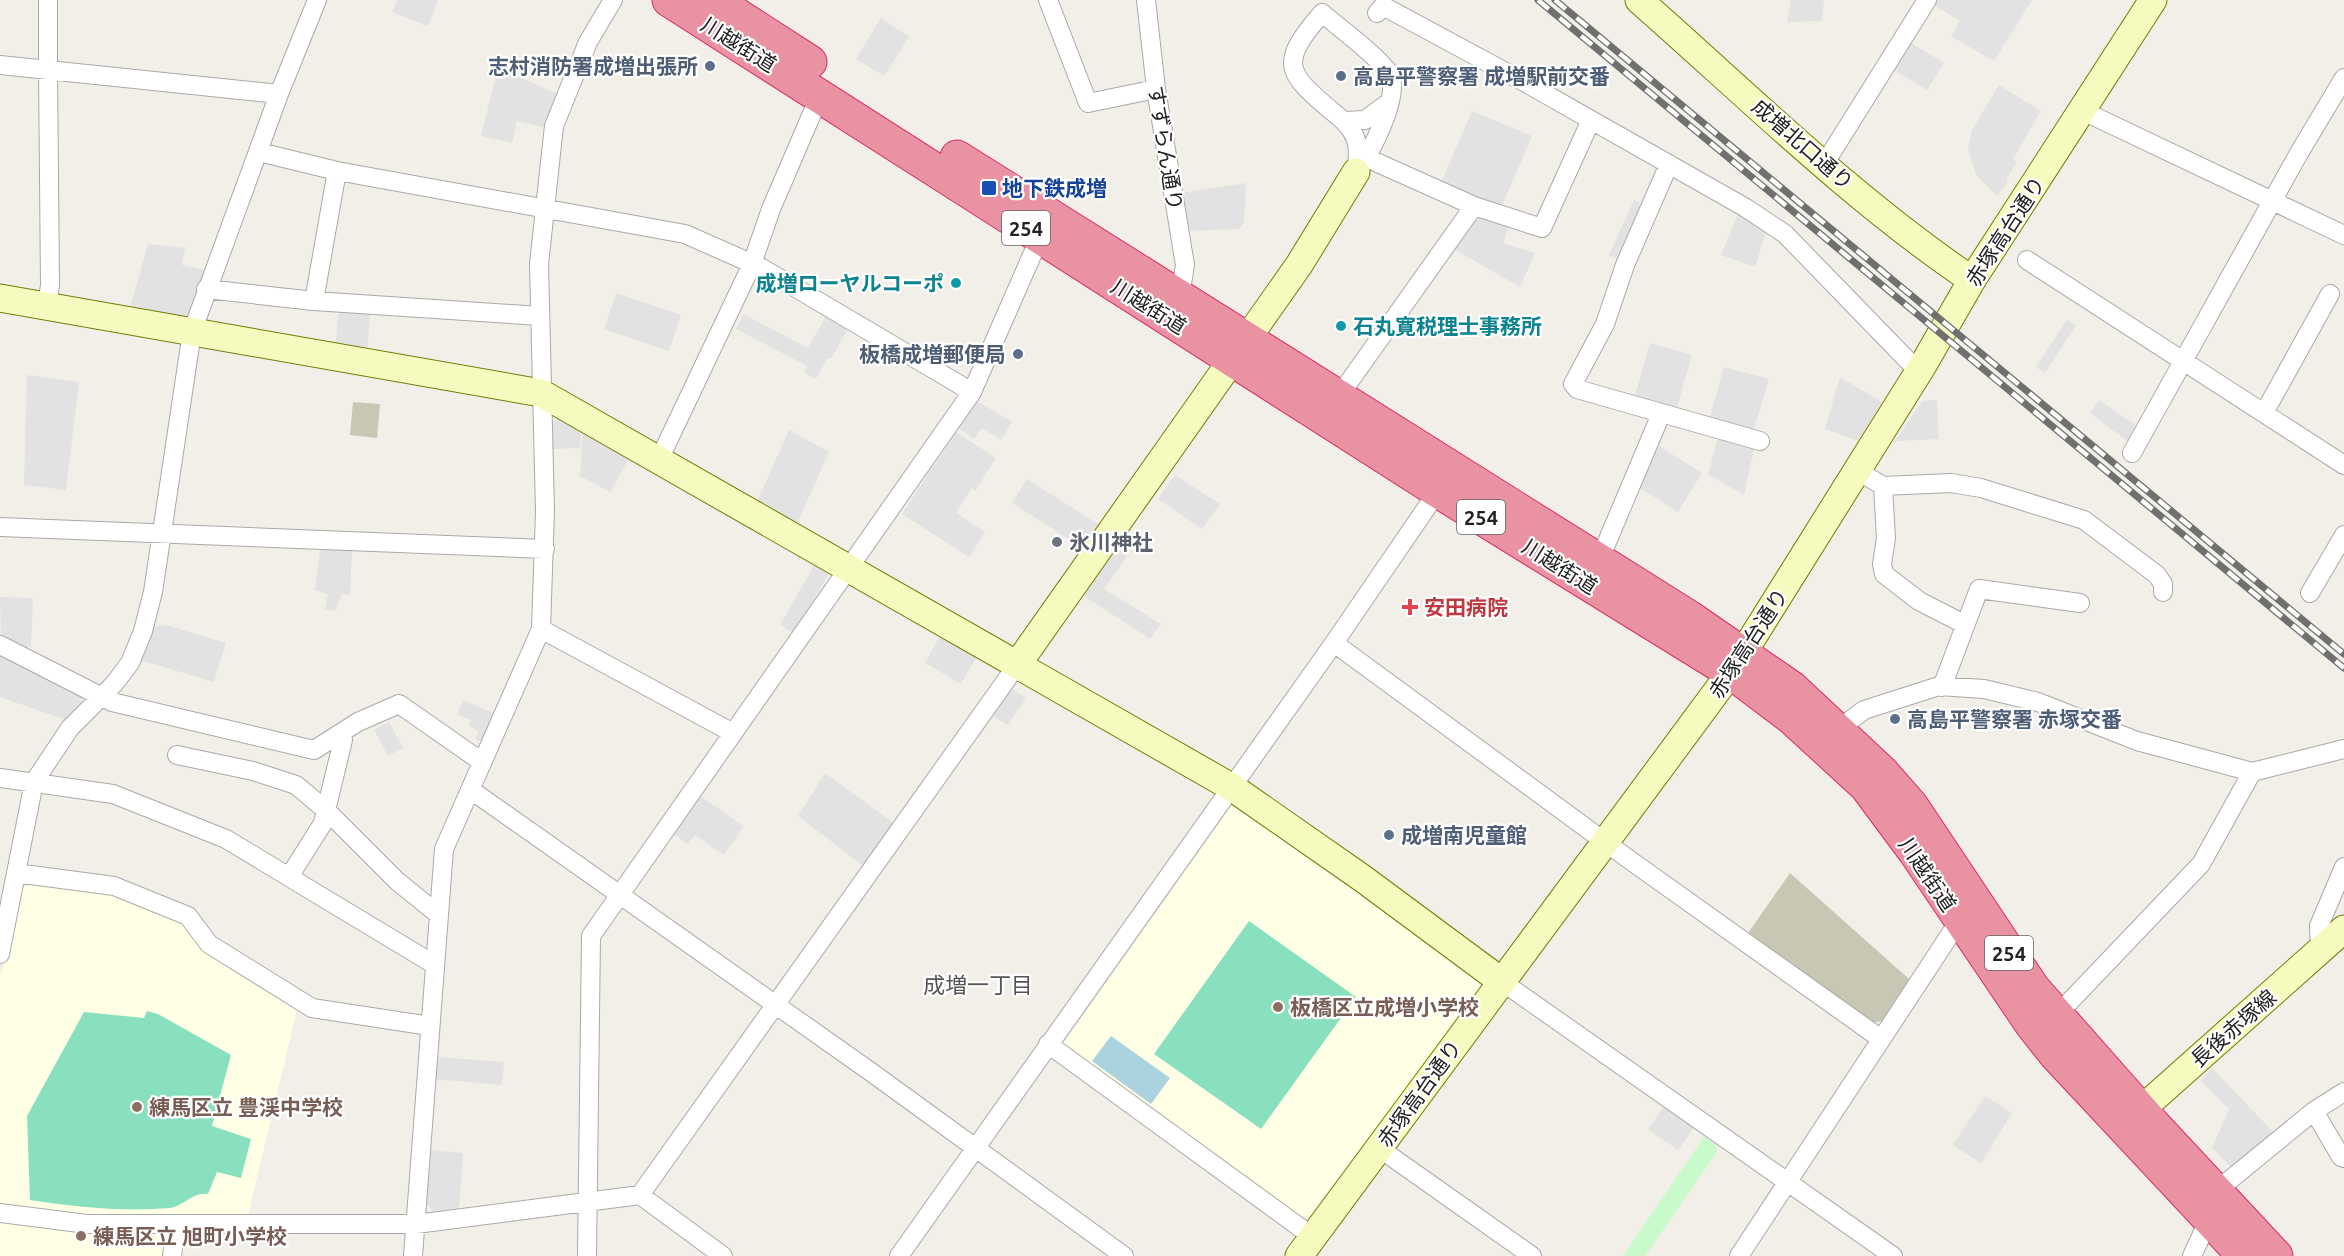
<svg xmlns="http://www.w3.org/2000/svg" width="2344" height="1256" viewBox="0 0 2344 1256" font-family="Ubuntu,'Noto Sans JP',sans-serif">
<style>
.education{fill:#ffffe5}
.construction{fill:#c7c7b4}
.park{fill:#c8facc}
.pitch{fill:#88e0be}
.parking{fill:#e2e2e2}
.water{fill:#aad3df}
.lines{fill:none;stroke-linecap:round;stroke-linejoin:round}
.street-casing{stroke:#a9a9a9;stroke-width:20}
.secondary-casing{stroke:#707d05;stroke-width:29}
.highway-casing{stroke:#dc2a67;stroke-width:35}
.street{stroke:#fff;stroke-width:18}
.secondary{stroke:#f7fabf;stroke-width:27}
.highway{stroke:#e892a2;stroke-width:33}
.rail-casing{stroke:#707070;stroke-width:7}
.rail{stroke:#fff;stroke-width:4.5;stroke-dasharray:14;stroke-linecap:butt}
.service-dot{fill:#5c6f8a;stroke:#fff;stroke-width:2}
.transit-dot{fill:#1a4fb4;stroke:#fff;stroke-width:2}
.culture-dot{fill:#0f9aa8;stroke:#fff;stroke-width:2}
.worship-dot{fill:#6b7280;stroke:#fff;stroke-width:2}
.health-dot{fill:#e0444e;stroke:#fff;stroke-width:2}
.education-dot{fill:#8d6e63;stroke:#fff;stroke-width:2}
.labels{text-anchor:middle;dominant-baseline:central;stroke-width:4.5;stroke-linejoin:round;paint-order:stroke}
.shield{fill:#fff;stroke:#646464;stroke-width:1.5}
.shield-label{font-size:20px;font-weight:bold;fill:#222}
.street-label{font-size:21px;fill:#222;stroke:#fff}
.service-label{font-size:21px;font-weight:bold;fill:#4e5e75;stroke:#fff;text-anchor:start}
.transit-label{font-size:21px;font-weight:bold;fill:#164399;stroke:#fff;text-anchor:start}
.culture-label{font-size:21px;font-weight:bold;fill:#0d838f;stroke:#fff;text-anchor:end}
.worship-label{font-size:21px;font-weight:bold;fill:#5b616d;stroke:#fff;text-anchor:start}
.health-label{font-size:21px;font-weight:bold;fill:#be3a42;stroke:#fff;text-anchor:start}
.education-label{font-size:21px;font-weight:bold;fill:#785e54;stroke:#fff;text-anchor:start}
.neighbourhood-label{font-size:22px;fill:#555;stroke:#fff}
</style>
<rect width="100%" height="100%" fill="#f2efe9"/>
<path class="education" d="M1232,805L1477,977L1480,989L1309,1217L1294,1214L1061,1047Z
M30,883L114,893L181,919L198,944L210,955L297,1010L248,1215H94L0,1204V975L9,953L23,888Z
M0,1222L72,1230L159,1234L164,1239L162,1256H0Z"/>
<path class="construction" d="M353,402L380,404L377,438L350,435Z
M1790,873L1909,979L1883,1021L1869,1023L1746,936Z"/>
<path class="park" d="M1704,1137L1716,1145L1717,1152L1645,1256H1623Z"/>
<path class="pitch" d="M1249,921L1356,997L1261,1129L1154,1054Z
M147,1011L158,1014L231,1055L212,1126L251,1139L241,1178L217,1172L208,1194C192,1192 184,1206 170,1208C123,1212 76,1207 30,1200L27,1116L84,1012L144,1018Z"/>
<path class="parking" d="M397,0H438L428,26L392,12Z
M1791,0H1824L1822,21L1787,22Z
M1932,0H2032L1994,61L1951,36L1960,21L1930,3Z
M881,18L909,37L884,76L856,59Z
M1908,41L1944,63L1927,90L1891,68Z
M498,67L557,94L543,127L517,121L512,143L481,136Z
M1999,85L2041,111L2013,159L2017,162L2006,180L2008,182L1997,196L1976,175L1968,149L1972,130Z
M1472,111L1532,136L1501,208L1441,183Z
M1246,183L1244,223L1239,229L1186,231L1180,193Z
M1634,200L1646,206L1622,261L1609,255Z
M1739,212L1768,226L1755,267L1721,255Z
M1477,213L1509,225L1503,243L1535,253L1520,287L1450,247Z
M148,244L185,248L182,265L206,270L189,313L180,318L130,308Z
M616,293L681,315L669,351L604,329Z
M340,304L371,305L367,352L335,346Z
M829,311L851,323L831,359L827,358L816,379L804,373L807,366L736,329L743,314L808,348Z
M2067,320L2076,325L2045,373L2036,367Z
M1650,343L1692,355L1676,411L1634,399Z
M1724,367L1769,379L1753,433L1709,420Z
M27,375L79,382L66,490L24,485Z
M1840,377L1882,402L1858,441L1825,429Z
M975,400L1012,422L1001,440L982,428L974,439L958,428Z
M1937,400L1939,439L1895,441L1922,401Z
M2099,400L2138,427L2127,441L2090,413Z
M562,415L582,427L580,448L553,449L552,423Z
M583,428L631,455L610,492L580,476Z
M789,430L829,452L796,526L756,504Z
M956,432L996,458L975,491L972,488L956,513L985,532L969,557L902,514Z
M1719,434L1755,444L1744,495L1708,474Z
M1659,446L1702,473L1678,512L1640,488Z
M1175,475L1220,504L1202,529L1158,499Z
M1027,479L1101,526L1086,550L1012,503Z
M1114,547L1127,556L1104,589L1161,624L1150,639L1081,594Z
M320,549L352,550L350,596L342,593L335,611L325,609L328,594L315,590Z
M815,564L830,572L794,634L780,625Z
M0,597L33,598L31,647H17L1,639Z
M166,625L226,643L214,682L140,660L153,627Z
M941,634L978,654L961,684L925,663Z
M0,654L83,693L81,704L66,720L0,697Z
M1011,688L1026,698L1008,725L993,716Z
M463,700L495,714L482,742L475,739L479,731L469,726L471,720L457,714Z
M389,722L403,748L388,756L374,730Z
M825,773L896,825L866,868L798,816Z
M700,796L744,826L724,855L695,835L688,844L674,834Z
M437,1057L504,1062L502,1085L436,1079Z
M2212,1068L2276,1135L2233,1169L2212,1148L2229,1109L2201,1081Z
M1985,1096L2012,1113L1981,1163L1953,1145Z
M1665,1105L1695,1126L1678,1150L1648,1129Z
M429,1150L463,1153L459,1208L433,1211L426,1203Z"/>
<path class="water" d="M1111,1036L1170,1078L1151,1104L1092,1061Z"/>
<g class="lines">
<defs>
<path id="street" d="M48,0V70L279,94
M1048,0L1088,103L1156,89
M1146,0L1156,89L1185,265L1180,296
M1322,13C1337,26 1383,60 1390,75C1400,98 1370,154 1356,172C1357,162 1360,151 1356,140C1352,128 1343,120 1333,112C1285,72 1279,63 1322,13Z
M1377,13L1383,6L1526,83L1746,208L1785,234L1919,372
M0,65L48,70L50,285L47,306
M2083,111L2344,235
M1344,121L1365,120L1388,103
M259,152L337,171L685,234L762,268L972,392
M1358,154L1474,206L1542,228L1591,120
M1825,163L1927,0
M1669,164L1625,265L1605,324L1573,384L1577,389L1760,441
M2027,260L2344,465
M206,289L314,301L540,316
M314,301L337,171
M1339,396L1474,206
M2264,413L2330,294
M2132,453L2299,153L2344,78
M659,460L752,264L771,209L820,95
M1858,471L1883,486L1951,483L1981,488L2084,520L2157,575L2163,584V592
M1883,486L1886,538L1882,564L1884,574L1919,601L1964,624
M0,527L545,549
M1599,561L1661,414
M2310,593L2344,535
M541,629L733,733
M1334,643L1627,858L1881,1039
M0,645L112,702L314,750L358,722L399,704L482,762
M1942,687L1979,589L2080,603
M1839,729L1864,710L1939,686L1984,689L2038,702L2137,741L2252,772L2344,749
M177,755L253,771L296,785L327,811L397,881L439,915
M0,778L113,794L226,839L435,965
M471,790L871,1072L1124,1256
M16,873L114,886L188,916L209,944L312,1008L430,1026
M289,877L323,823L343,740L342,733
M2320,951L2319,926L2344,867
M0,954L34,782L70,728L114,684L130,663L143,631L153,592L192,332L279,94L317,0
M1501,981L1893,1256
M2056,1016L2201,864L2252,772
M1048,1044L1313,1237
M2314,1111L2341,1157L2344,1158
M1379,1148L1532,1256
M2215,1192L2314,1111L2344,1092
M640,1195L723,1256
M0,1213L87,1224H416L640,1195L1017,665
M172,1256L176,1224
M413,1256L444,849L541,629L545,511L539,264L554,126L588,42L613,0
M587,1256L591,936L972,392L1040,237
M899,1256L1334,643L1438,491
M1739,1256L1959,921
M2192,1256L2209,1219"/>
<path id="secondary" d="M1639,0C1746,94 1854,201 1972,280
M0,298L541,393L1233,788L1362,878L1501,981
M1017,665L1299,265L1356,172
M2125,1124L2344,929
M1299,1256L1731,672L1923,365L1972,280L2153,0"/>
<path id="highway" d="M669,0L1438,491L1731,672L1793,719L1866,786L1915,852L2032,1025L2055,1054L2244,1256
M714,0L810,62
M957,157L1689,617L1792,688L1882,772L1911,805L2033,988L2154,1125L2276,1256"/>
</defs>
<use href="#street" class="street-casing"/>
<use href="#secondary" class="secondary-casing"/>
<use href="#highway" class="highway-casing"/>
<use href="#street" class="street"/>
<use href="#secondary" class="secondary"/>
<use href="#highway" class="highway"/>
<defs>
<path id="rail" d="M1538,0L2344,668
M1555,0L2344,654"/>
</defs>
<use href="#rail" class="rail-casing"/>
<use href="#rail" class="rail"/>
</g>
<g class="service-dot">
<circle cx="710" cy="66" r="6"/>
<circle cx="1341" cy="76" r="6"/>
<circle cx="1018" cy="354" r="6"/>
<circle cx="1895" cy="719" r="6"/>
<circle cx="1389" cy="835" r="6"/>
</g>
<rect class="transit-dot" x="981" y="180" width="16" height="16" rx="3"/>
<g class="culture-dot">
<circle cx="956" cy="283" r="6"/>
<circle cx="1341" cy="326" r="6"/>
</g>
<circle class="worship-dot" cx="1057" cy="542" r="6"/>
<path class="health-dot" d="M1407 598h6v6h6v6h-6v6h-6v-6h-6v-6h6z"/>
<g class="education-dot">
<circle cx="1278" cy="1007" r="6"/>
<circle cx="137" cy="1107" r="6"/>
<circle cx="81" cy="1236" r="6"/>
</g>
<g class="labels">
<g class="shield">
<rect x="1002" y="211" width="48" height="34" rx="4.5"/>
<rect x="1457" y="500" width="48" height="34" rx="4.5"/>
<rect x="1985" y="936" width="48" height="34" rx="4.5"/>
</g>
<g class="shield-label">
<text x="1026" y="228">254</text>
<text x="1481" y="517">254</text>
<text x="2009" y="953">254</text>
</g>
<g class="street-label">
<text transform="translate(739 44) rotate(32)">川越街道</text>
<text transform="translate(1803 144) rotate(41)">成増北口通り</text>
<text transform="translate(1166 148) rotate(81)">すずらん通り</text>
<text transform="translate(2005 231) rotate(-57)">赤塚高台通り</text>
<text transform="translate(1149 306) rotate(32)">川越街道</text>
<text transform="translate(1560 566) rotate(32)">川越街道</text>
<text transform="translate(1748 643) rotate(-57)">赤塚高台通り</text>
<text transform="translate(1928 874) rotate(56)">川越街道</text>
<text transform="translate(2233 1028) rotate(-41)">長後赤塚線</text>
<text transform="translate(1419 1093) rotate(-54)">赤塚高台通り</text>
</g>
<g class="service-label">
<text x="698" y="66" text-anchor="end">志村消防署成増出張所</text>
<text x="1353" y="76">高島平警察署 成増駅前交番</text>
<text x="1006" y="354" text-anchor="end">板橋成増郵便局</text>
<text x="1907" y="719">高島平警察署 赤塚交番</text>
<text x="1401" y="835">成増南児童館</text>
</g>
<g class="transit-label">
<text x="1002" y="188">地下鉄成増</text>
</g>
<g class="culture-label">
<text x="944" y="283">成増ローヤルコーポ</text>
<text x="1353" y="326" text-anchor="start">石丸寛税理士事務所</text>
</g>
<g class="worship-label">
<text x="1069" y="542">氷川神社</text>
</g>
<g class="health-label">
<text x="1424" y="607">安田病院</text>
</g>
<g class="education-label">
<text x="1290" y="1007">板橋区立成増小学校</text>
<text x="149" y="1107">練馬区立 豊渓中学校</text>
<text x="93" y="1236">練馬区立 旭町小学校</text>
</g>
<g class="neighbourhood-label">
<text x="978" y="984">成増一丁目</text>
</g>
</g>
</svg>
